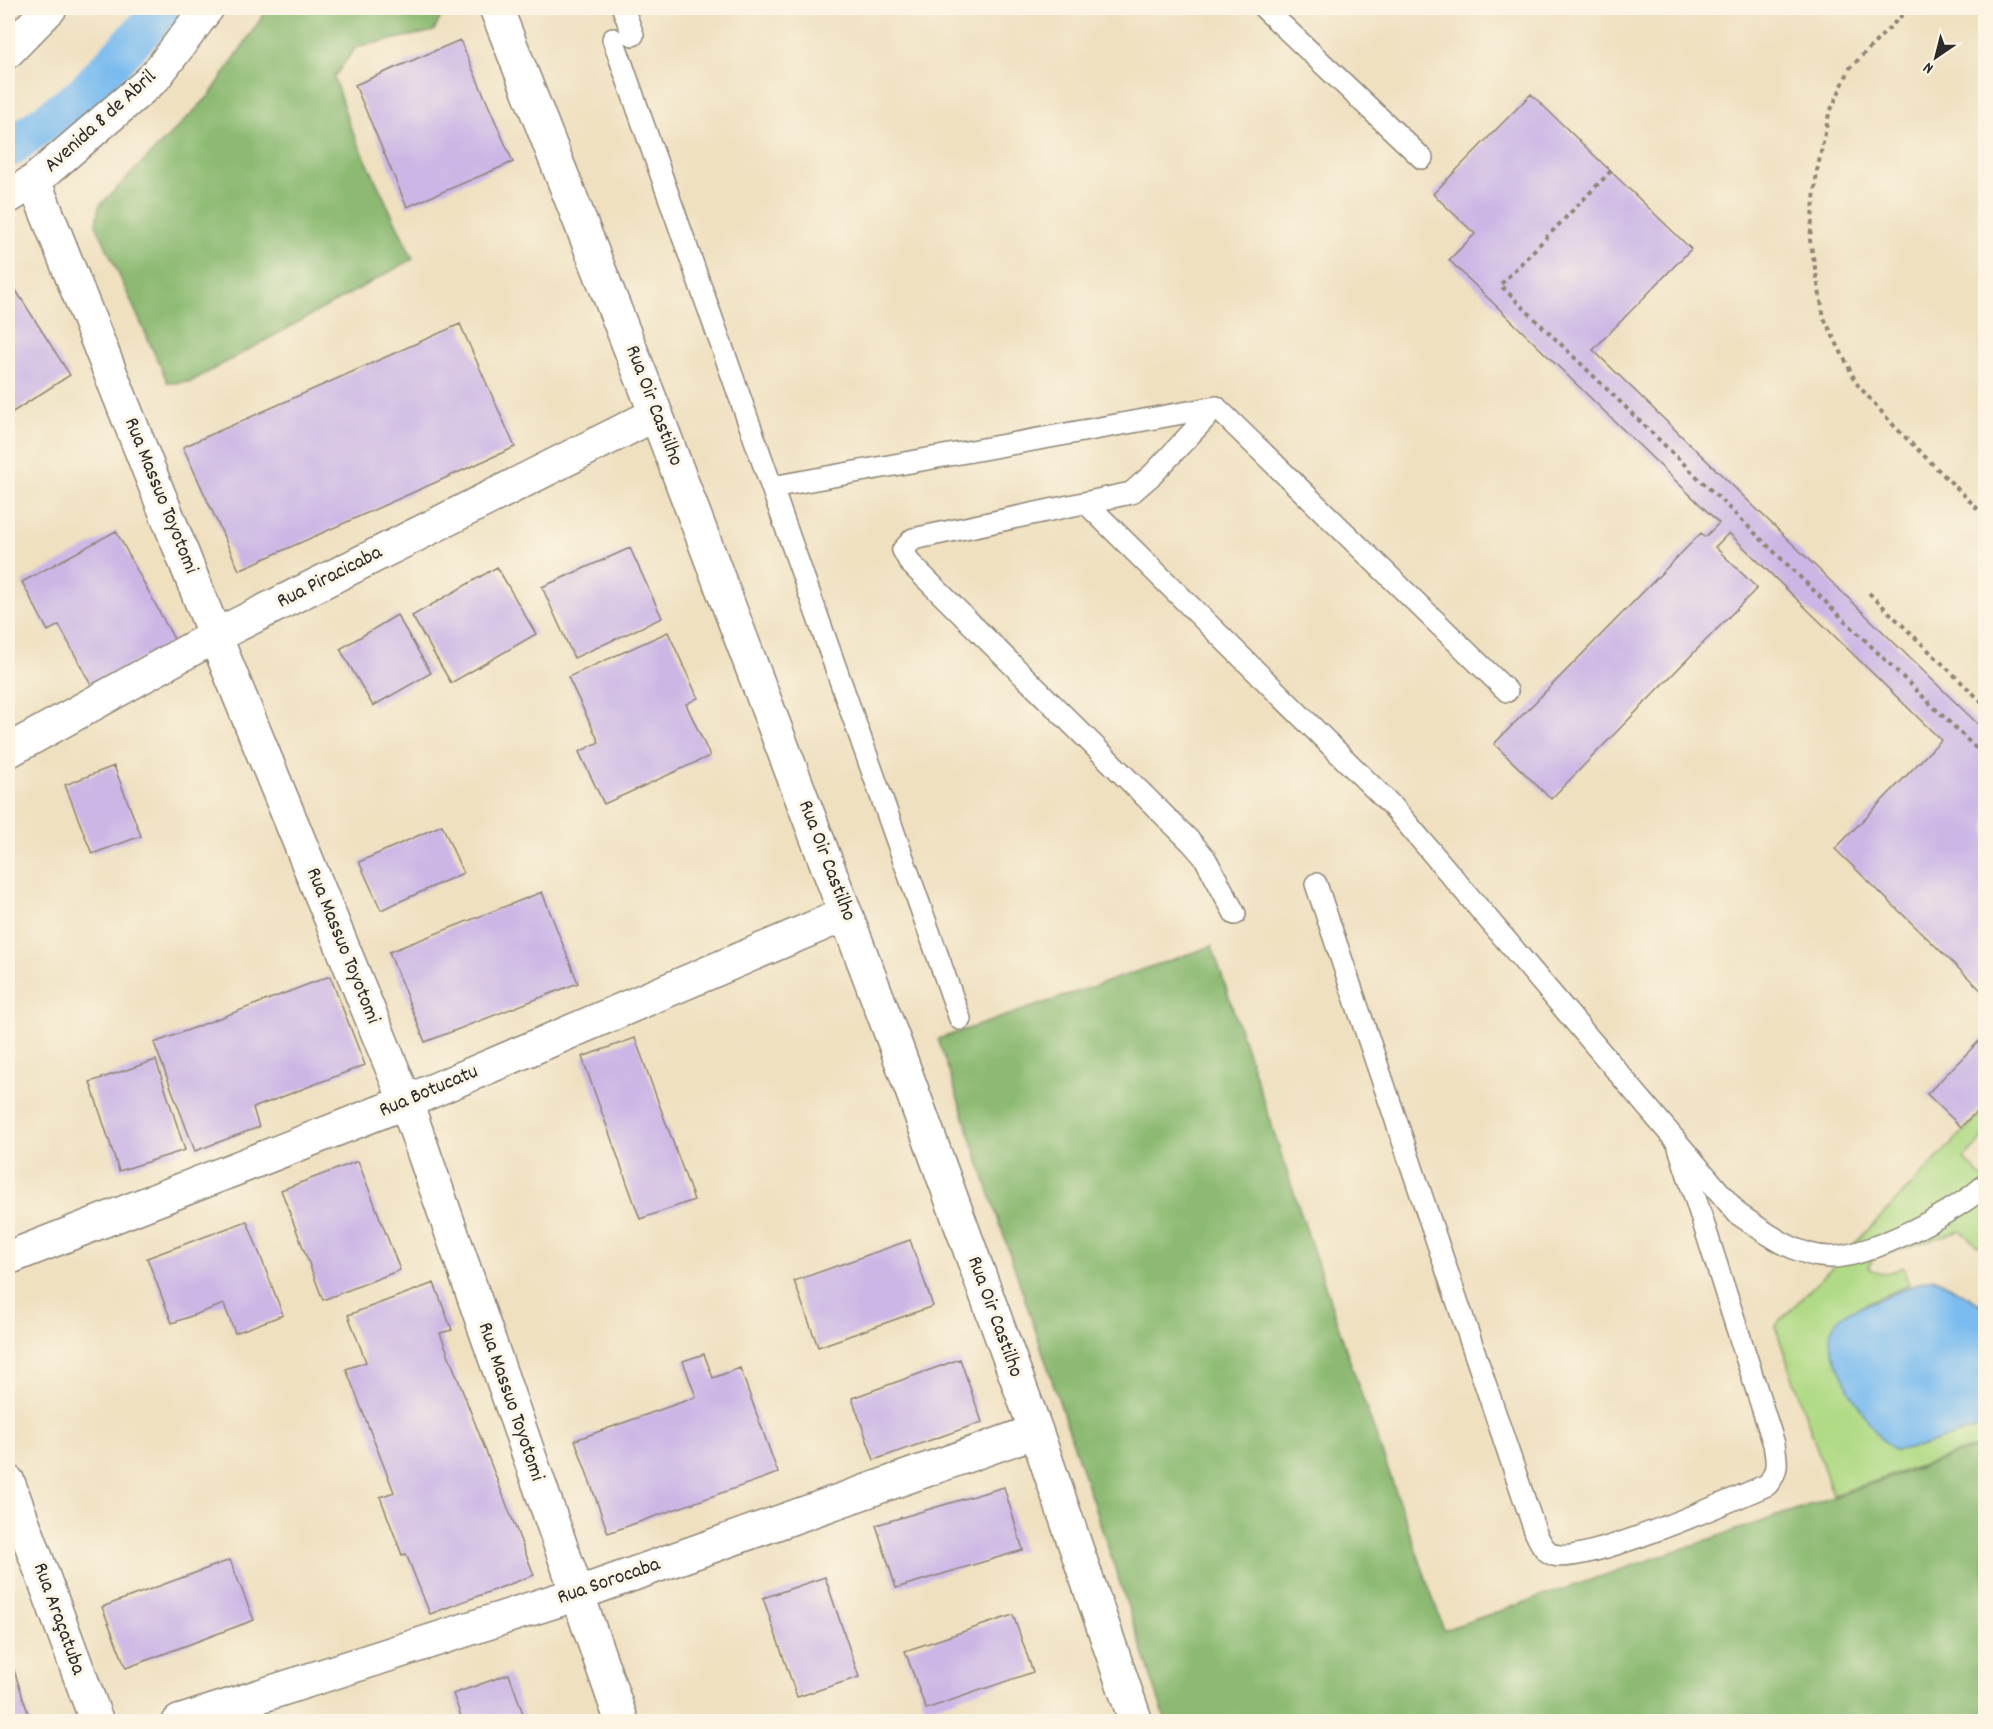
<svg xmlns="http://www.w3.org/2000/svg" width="1993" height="1729" viewBox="0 0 1993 1729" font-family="Dekko,sans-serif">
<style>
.green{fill:#b0da85;stroke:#6e8258;stroke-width:1.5}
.forest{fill:#8cba72;stroke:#5c724e;stroke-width:1.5}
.water{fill:#7abcef;stroke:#52748d;stroke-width:1.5}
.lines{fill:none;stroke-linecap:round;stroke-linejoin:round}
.canal{stroke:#7abcef;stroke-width:38}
.building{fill:#cbb6e5}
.lane-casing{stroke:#8d8676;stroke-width:24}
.street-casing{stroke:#8d8676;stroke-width:36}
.secondary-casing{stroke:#8d8676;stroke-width:36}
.path{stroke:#8d8676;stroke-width:4;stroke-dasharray:4.5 4.5;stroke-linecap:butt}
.lane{stroke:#fff;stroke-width:21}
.street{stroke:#fff;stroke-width:33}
.secondary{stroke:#fff;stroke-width:33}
.labels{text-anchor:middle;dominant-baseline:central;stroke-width:6;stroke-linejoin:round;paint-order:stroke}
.street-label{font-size:21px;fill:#2b2b2b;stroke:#fcf5e5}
</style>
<rect width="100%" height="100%" fill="#fcf5e5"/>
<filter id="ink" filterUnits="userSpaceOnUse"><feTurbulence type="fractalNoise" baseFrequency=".0167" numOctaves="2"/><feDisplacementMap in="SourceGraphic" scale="12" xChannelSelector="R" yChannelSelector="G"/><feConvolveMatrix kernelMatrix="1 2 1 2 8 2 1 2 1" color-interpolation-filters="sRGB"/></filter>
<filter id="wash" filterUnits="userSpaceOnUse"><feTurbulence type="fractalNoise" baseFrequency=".008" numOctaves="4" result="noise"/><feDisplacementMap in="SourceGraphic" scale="24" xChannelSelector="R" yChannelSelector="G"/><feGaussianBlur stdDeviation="1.35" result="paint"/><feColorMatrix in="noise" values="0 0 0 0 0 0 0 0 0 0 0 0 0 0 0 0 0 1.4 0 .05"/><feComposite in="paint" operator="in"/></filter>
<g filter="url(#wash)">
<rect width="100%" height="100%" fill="#efe0c0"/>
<path class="green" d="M1985,1109V1136L1964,1159L1985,1180V1251L1960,1231L1874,1257L1868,1267C1880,1275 1890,1274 1903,1267L1909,1285L1866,1303L1894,1450L1916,1448L1985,1425V1444L1833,1495L1775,1326Z"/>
<path class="forest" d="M268,8H445L434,31L356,47L334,77L349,124L413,259L190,382L168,383L96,224L99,206L210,95Z
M1212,946L1352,1367L1444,1630L1985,1445V1721H1166L938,1039Z"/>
<path class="water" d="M1932,1278L1939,1280L1985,1307V1425L1916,1448L1894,1450C1874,1439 1829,1360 1830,1338C1830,1326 1838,1318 1847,1312Z"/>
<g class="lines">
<path class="canal" d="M8,149L82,95L164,8"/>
</g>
<g id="blocks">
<path class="building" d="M460,40L513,162L407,207L355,85Z
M1531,94L1691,249L1593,350L1986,732V995L1835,849L1941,740L1729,533L1715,547L1757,588L1551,799L1494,744L1701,533L1705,537L1719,523L1449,260L1475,234L1433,194Z
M10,281L70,375L8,415V283Z
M460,324L515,447L239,570L183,447Z
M116,531L175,641L91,685L59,625L48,631L22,582Z
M630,548L662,618L574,658L542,587Z
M497,567L536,634L451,683L412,616Z
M397,615L431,673L373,706L340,649Z
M668,632L698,698L686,704L710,756L604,804L579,752L599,742L568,677Z
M114,766L141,836L92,854L65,785Z
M442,825L463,873L381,910L359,862Z
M542,892L578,983L425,1042L389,952Z
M330,976L365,1065L253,1108L259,1127L195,1151L154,1043Z
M1986,1034V1102L1961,1127L1927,1094Z
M635,1038L694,1200L640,1219L582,1057Z
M156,1060L185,1150L119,1171L90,1082Z
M358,1161L400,1270L323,1300L281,1190Z
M247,1221L283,1315L235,1333L224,1304L172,1323L147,1258Z
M910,1240L933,1306L818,1347L794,1281Z
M434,1283L452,1330L440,1333L534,1575L430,1614L406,1554L402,1555L380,1497L394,1492L346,1369L366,1362L348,1315Z
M704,1354L713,1378L740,1368L778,1473L608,1533L575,1440L696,1397L683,1361Z
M960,1359L982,1422L874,1460L852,1398Z
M1004,1487L1023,1550L896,1588L876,1525Z
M230,1560L254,1620L126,1668L102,1607Z
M825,1577L859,1677L797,1697L763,1598Z
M1013,1615L1033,1672L926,1709L905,1651Z
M8,1652L31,1722H8Z
M509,1674L526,1722H463L453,1694Z"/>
</g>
</g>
<g filter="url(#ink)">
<use href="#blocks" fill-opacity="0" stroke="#8d8676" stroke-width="1.5"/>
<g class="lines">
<defs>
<path id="lane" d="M623,8L633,35
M1264,8L1422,158
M613,39L960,1019
M772,487L1216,407
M1086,503L1394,808L1738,1214C1765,1232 1795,1256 1829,1257C1866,1259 1960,1210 1986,1184
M1316,884L1535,1531C1539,1540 1544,1552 1554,1555C1584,1565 1732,1500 1767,1485C1779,1471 1777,1462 1774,1444L1678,1144
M1235,914L1205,858L1192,843L910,563L903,550L913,539L1131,493L1153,474L1216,407L1507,691"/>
<path id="street" d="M496,8L656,414L895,1044L1036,1431L1136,1722
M34,181L215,636L406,1102L622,1722
M8,751L215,636L656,414
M8,1258L406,1102L846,914
M8,1482L97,1722
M179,1722L577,1594L1036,1431"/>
<path id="secondary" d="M8,51L50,8
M8,197L34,181L154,78L207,8"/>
</defs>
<use href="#lane" class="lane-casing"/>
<use href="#street" class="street-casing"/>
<use href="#secondary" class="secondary-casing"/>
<path class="path" d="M1909,8L1850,68L1829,114L1817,171L1810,240L1824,318L1857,384L1895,427L1986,517
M1611,171L1500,285L1986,758
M1869,593L1986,706"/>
<use href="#lane" class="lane"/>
<use href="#street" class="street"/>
<use href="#secondary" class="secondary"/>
</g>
</g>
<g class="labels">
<g class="street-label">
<text transform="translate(101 122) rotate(-42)">Avenida 8 de Abril</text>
<text transform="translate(653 406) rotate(69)">Rua Oir Castilho</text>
<text transform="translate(160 496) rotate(68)">Rua Massuo Toyotomi</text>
<text transform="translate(330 578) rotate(-27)">Rua Piracicaba</text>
<text transform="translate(826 861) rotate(69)">Rua Oir Castilho</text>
<text transform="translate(342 946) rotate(68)">Rua Massuo Toyotomi</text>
<text transform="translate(429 1092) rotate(-23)">Rua Botucatu</text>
<text transform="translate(994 1317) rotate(70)">Rua Oir Castilho</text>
<text transform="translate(510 1402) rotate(71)">Rua Massuo Toyotomi</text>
<text transform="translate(609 1582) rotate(-19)">Rua Sorocaba</text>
<text transform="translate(58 1619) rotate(70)">Rua Araçatuba</text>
</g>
</g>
<rect width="1993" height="1729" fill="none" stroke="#fcf5e5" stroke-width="30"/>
<g transform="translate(1936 57) rotate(215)" stroke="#fcf5e5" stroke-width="4.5" paint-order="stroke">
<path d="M0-4.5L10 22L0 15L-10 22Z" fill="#2b2b2b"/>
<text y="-9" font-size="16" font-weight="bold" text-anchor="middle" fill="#2b2b2b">N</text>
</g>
</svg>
